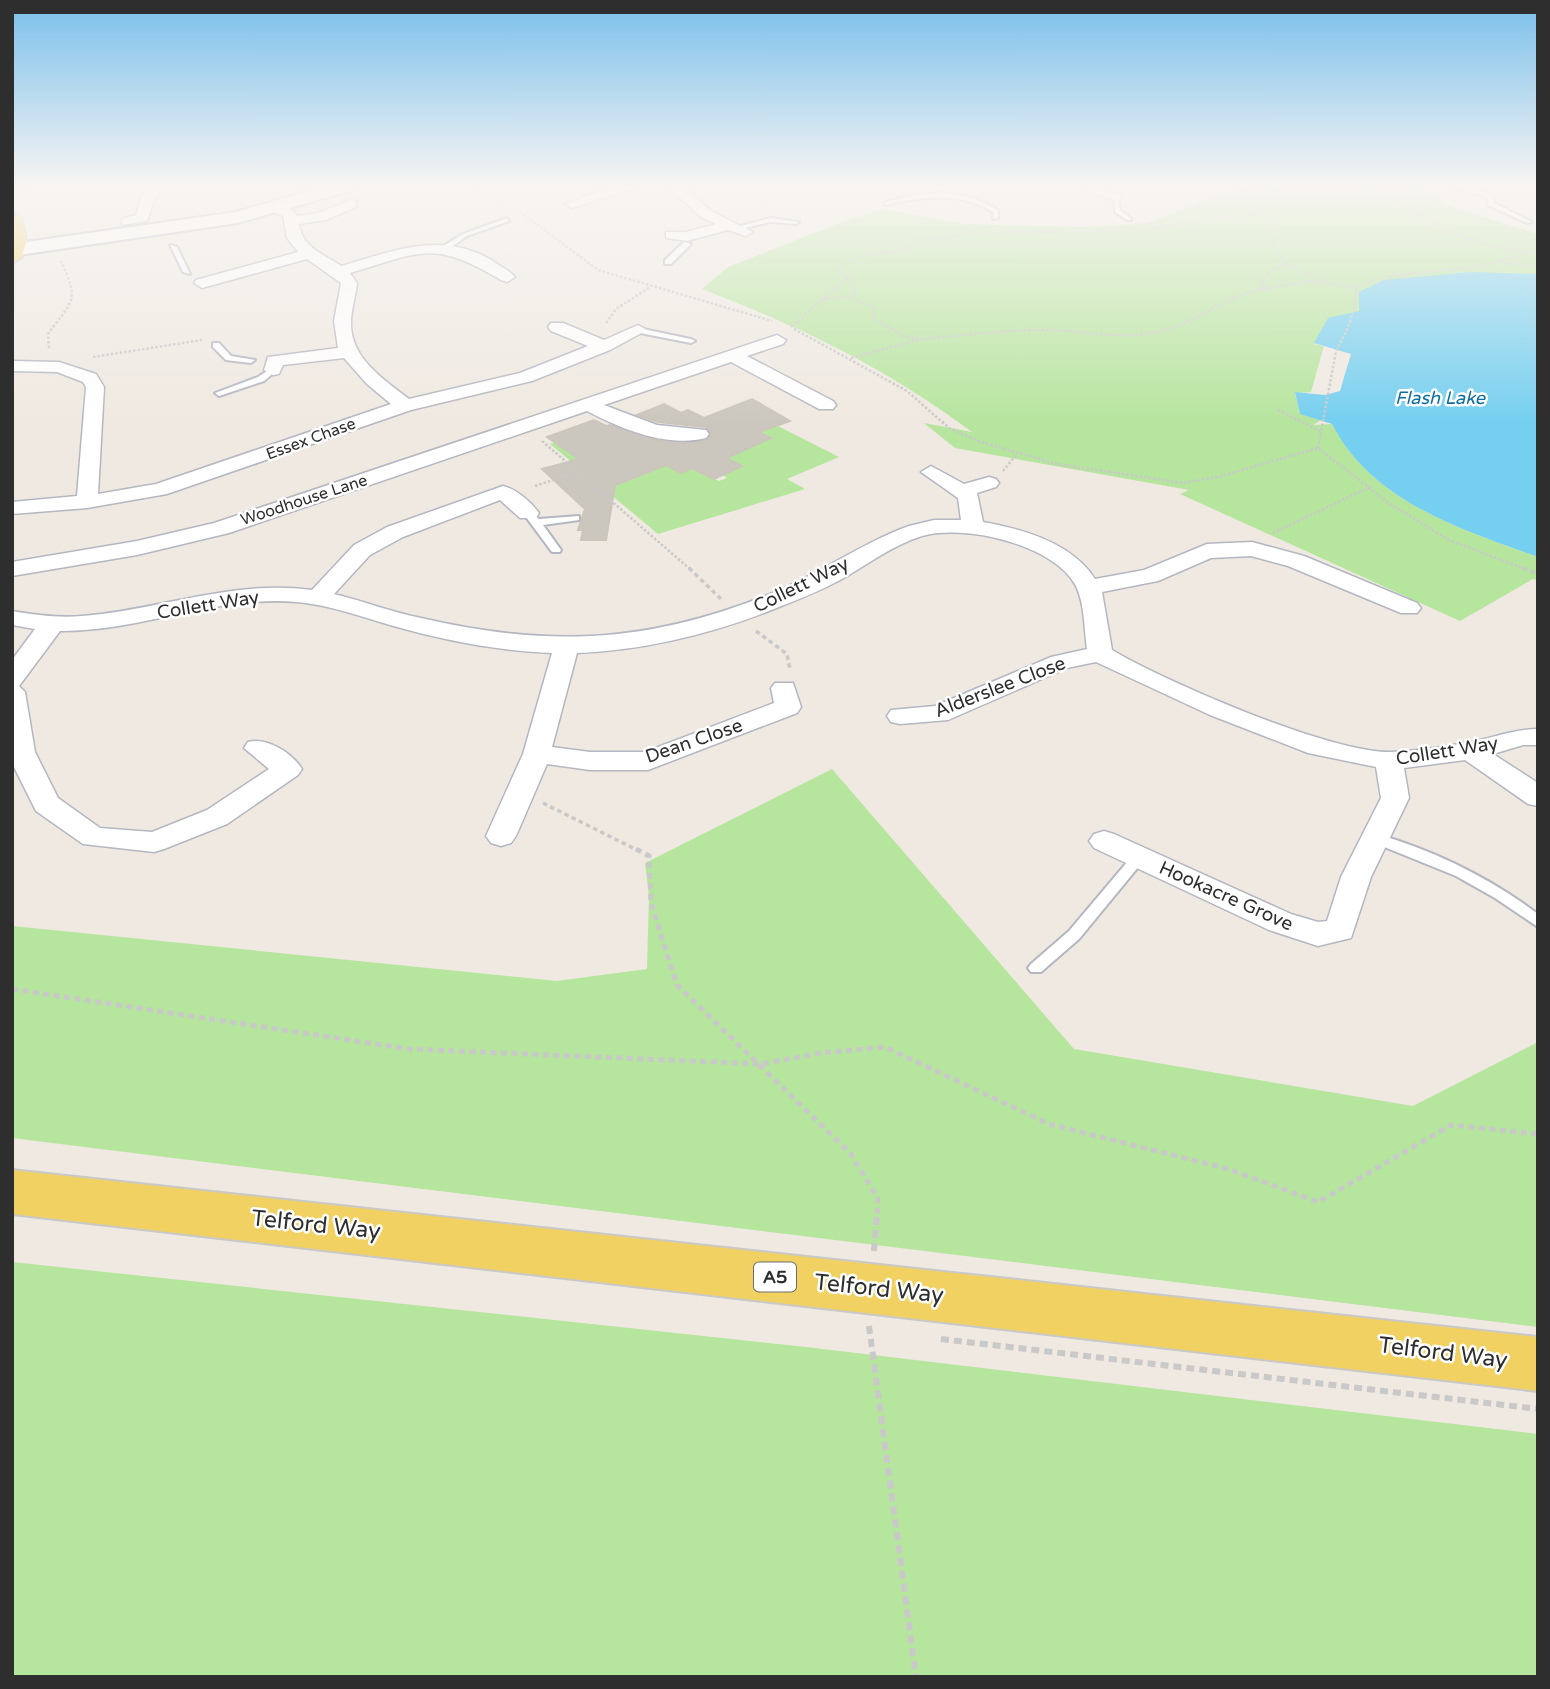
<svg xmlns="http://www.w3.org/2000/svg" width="1550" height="1689" viewBox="0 0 1550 1689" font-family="'Varela Round',sans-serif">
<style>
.green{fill:#b6e59e}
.water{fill:#75cff0}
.building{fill:#cbc7bf;stroke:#cbc5ba;stroke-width:2}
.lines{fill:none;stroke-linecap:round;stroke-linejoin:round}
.lane-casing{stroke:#b4b7c1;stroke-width:4}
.street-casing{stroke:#b4b7c1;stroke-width:3}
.secondary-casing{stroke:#b4b7c1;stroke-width:4}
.primary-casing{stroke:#c9c9c9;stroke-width:4}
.path-far3{stroke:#c9c9c9;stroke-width:2.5;stroke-dasharray:2.5 2;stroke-linecap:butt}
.path-far2{stroke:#c9c9c9;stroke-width:3.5;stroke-dasharray:4.5 3.5;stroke-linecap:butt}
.path-far1{stroke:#c9c9c9;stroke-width:5;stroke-dasharray:6 4.5;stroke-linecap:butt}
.path{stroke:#c9c9c9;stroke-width:6;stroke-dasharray:8 5;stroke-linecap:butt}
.lane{fill:#fff;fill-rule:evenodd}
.street{fill:#fff;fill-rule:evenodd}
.secondary{fill:#fff;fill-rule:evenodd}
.primary{fill:#f2d163;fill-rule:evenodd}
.labels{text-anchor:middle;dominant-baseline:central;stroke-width:5;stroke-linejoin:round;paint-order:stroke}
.far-street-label{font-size:16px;fill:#2e2e2e;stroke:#fff}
.far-water-label{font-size:18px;font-style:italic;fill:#0d6fa3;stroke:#fff}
.shield{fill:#fff;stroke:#6d6d6d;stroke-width:2}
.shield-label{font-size:18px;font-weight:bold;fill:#2e2e2e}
.street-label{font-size:19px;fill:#2e2e2e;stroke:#fff}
.near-street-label{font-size:23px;fill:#2e2e2e;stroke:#fff}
</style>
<rect width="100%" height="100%" fill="#efe9e1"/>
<path class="green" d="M1246,186H1411L1455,208L1538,234V274C1504,276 1469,269 1436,276C1397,285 1346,320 1314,344L1324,346L1311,392L1295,393L1300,414L1321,420L1313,425L1332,424C1372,502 1461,529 1538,557V580L1533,579L1460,621L1180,494L1189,490L955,448L924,423L972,432C884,367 803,328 702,289L728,267L842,222L882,209L965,224L1086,227L1147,223Z
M612,425L650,437L617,450L693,468L719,481L727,478L723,475L741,466L722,456L750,434L776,425L839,457L787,479L805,489L658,534L550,444Z
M832,769L1074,1049L1413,1106L1538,1042V1327L12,1138V926L557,981L647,969L649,896L645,863Z
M12,1262L806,1347L1538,1434V1677H12Z"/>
<path class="water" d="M1470,272L1538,274V557C1461,529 1372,502 1332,424L1300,414L1295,392L1325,395L1340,391L1351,354L1314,343L1328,318L1359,311V292L1384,280Z"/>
<path class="building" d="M752,399L790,421L758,432L771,438L726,458L742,466L714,479L692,468L681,473L666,465L615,485L606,540H581L583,530H578L585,509L542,469L579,459L547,437L594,420L606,426L610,425L660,441H706L712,434L706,427L658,422L637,415L664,404L681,413L688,410L704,418Z"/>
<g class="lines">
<defs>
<path id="lane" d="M1446,186C1462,185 1480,189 1494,197V203L1532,222L1527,223L1488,205V199L1481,195Z
M943,193C963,195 981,199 998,210V218L993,219V212C960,192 923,196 887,205L884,203L914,195Z
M1114,196H1118L1120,210L1131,218V220H1127L1115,212Z
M507,218L509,221L467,236L447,250L440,248L463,234Z
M771,218L799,222L796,224L771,222L736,230L733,228Z
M684,242L691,244L671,264H665V260Z
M170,245L177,247L190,274L183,272Z
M638,328L691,339L695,341L691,343L635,332L634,330Z
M213,343H219L231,356L255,360L251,363L226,360L213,347Z
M273,367L277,370L264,381L219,396L215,393L258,377Z
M528,510L539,519L579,516V520L543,525L561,550L560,552H552L523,513Z
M1377,834C1435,851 1490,878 1538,914V927L1495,898L1456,876L1372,842L1370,839Z
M1139,852L1144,854L1146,857L1144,860L1079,939L1041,972H1031L1028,968L1031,964L1069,931L1134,854Z"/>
<path id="street" d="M152,186H167L155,198L147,221L122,225V219L136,215L141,197Z
M613,186H639L572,208L565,204Z
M667,186H682L711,211L753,232L746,236L728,230L687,241L666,238V232H686L716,224L701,217Z
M1077,186H1097L1123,197L1116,201Z
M351,200L356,201V207L326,220L299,224C302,248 324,254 341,266C393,251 442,230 493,261C500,266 509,270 515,277L507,282L501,280C432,239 422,252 350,273L357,283C356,296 351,309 351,322C350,358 383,379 409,399L520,373L588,346L551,331L548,327L551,323H563L604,340L638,325L647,330L610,350L532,381L411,410L167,494L87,508L12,514V502L77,496L86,387L83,382L57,372L12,371V361L59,362L96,374L104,387L98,494L156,484L391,404L367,384L344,358L283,365L279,374L273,375L264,370L268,357L338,348L334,321L341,283L307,259L202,288L194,283L196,280L298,252L287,238L283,216L271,211V205C280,203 293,208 297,216L318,213Z
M777,335L786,340L783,344L747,356L833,401L836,405L833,409H819L731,362L604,405L657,425L706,430L709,434L706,438C667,448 621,429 587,411L229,533L137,555L12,576V562L137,541L214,523Z
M931,466L964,484L989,477L996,479L999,483L996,487L977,493L983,522C1023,529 1072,543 1095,579L1144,570L1207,544L1252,542L1304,556L1417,603L1421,608L1417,613H1401L1288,566L1251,556L1211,558L1158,581L1102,592L1112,650C1166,682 1330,753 1391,752C1416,751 1445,747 1470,742C1493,738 1514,729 1538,729V745H1523L1493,754L1538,783V806L1528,804L1465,760L1404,768L1409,798L1371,877L1351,938L1318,946L1269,930L1094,848L1089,841L1094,834L1104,831L1114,834L1291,914L1318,922L1327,921L1341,877L1381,798L1376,767L1308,753L1210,715L1096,662L1067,668L948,720L900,724L891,722L887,716L891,710L935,706L1051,657L1087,649C1084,629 1085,605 1076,586C1054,544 964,524 922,536C893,545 868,564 842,579C820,591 797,600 774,609C711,634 645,650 577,653L552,747L590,752H645L774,703L771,688L775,683H793L801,707L797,713L648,770H590L547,764L516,836L511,843L501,846L491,843L486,836L523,754L552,653C497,651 442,640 390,625C359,616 329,605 297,602C217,595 140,632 60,631L19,686L25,692L35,752L58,798L100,828L152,832L207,810L269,769L244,748L248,742C267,737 292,753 302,769L298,775L227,824L164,849L154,852L83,844L36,811L12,763V660L35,629L12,625V611C36,615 58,618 82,616C159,610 234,579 312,590L354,545L387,527L503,486C516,489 531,502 539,513L536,518H520L500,500L403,537L370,555L334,594C363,601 391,612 421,618C551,648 650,643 775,592C821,573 862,543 909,526L934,520H961L958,498L921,472Z"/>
<path id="secondary" d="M327,186H355L352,190L238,223L12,256V244L236,212Z"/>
<path id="primary" d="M12,211L21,217L26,241L22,257L12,263Z
M12,1170L1538,1337V1391L12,1214Z"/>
</defs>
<use href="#lane" class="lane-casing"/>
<use href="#street" class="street-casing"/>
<use href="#secondary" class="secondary-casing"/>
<use href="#primary" class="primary-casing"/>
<path class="path-far3" d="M464,186L505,203
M1283,186L1273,188L1266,203L1275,234L1272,245L1286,264L1324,282
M1371,186L1452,233L1492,246L1531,253
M17,191L41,186
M519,211L598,270L772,321
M1140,229L1268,212
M1000,232L1117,230
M1538,237L1534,239L1538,243
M1504,263L1538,266
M848,278L855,286L854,299L874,308L873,318L903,336L921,339C963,336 1007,329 1049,330C1086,331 1120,340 1156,332C1196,325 1225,294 1264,289L1263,279L1270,271L1286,264
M1264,289L1310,281L1356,288
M824,299L854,296
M606,323L616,309L650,287
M791,327L848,278L838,269L858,256L904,250L919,240L992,233
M794,329L907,391L949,428L981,442L1057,464L1183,483L1218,477L1318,448L1390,504L1449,540L1527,570
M49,348L48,334C73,299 80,302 61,261
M93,357L202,340
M851,358L921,339
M1278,410L1322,432
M542,441L691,570
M1318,448L1336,351L1350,323L1358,285L1383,277L1487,265L1538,250
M1003,471L1017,454
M535,486L577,472
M1273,533L1370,487"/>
<path class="path-far2" d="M689,568L721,599
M1523,568L1538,574
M756,631L787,654L790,669
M543,803L639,851"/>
<path class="path-far1" d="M636,849L649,856L651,903L677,985L851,1154L878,1199L877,1216
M12,989L409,1049L761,1064L821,1053L885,1047L1049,1124L1228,1169L1318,1202L1451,1125L1538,1134"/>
<path class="path" d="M874,1251L877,1214
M869,1326L916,1677
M941,1339L1538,1409"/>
<use href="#lane" class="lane"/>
<use href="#street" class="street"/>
<use href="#secondary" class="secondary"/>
<use href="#primary" class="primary"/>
</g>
<linearGradient id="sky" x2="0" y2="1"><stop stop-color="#7abfeb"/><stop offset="0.44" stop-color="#f8f5f2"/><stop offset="1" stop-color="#f8f5f2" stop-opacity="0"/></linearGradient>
<rect width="1550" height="422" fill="url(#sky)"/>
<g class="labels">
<g class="far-street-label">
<text transform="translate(311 439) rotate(-20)">Essex Chase</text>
<text transform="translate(304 500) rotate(-18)">Woodhouse Lane</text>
</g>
<g class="far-water-label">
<text x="1440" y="398">Flash Lake</text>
</g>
<rect class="shield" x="754" y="1262.5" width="42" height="29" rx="5"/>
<g class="shield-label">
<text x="775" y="1277">A5</text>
</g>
<g class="street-label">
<text transform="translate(801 585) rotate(-26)">Collett Way</text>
<text transform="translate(208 605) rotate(-9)">Collett Way</text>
<text transform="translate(1000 687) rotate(-21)">Alderslee Close</text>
<text transform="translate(694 741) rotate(-19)">Dean Close</text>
<text transform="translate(1447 751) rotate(-9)">Collett Way</text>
<text transform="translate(1226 896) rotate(24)">Hookacre Grove</text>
</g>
<g class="near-street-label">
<text transform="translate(316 1225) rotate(6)">Telford Way</text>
<text transform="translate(879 1289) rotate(6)">Telford Way</text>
<text transform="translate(1443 1353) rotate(7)">Telford Way</text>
</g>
</g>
<rect width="1550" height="1689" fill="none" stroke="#2e2e2e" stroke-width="28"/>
</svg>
